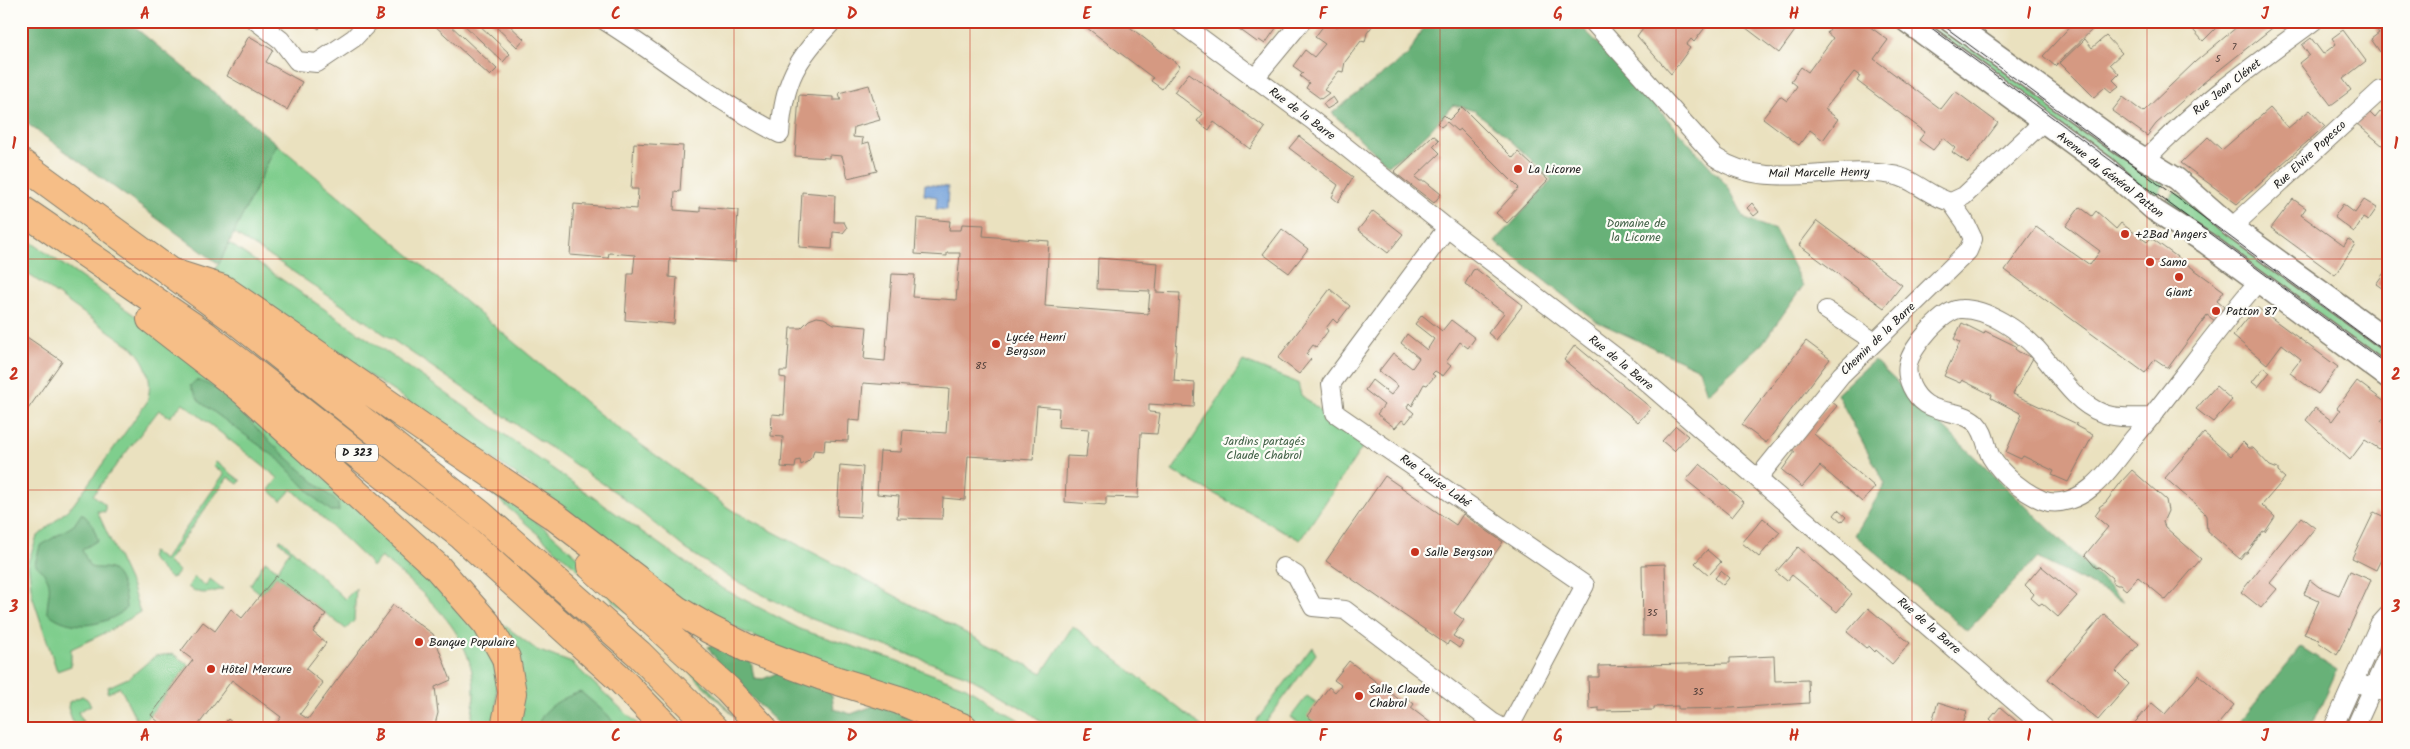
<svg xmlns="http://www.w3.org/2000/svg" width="2410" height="749" viewBox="0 0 2410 749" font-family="Kalam,sans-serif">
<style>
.green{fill:#7fce8d;stroke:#4e7554}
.forest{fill:#67b178;stroke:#42664a}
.water{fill:#6f9fd9;stroke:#465e7a}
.building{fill:#d59982}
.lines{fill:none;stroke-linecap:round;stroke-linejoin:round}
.minor-casing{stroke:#837e6e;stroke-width:20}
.tertiary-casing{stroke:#837e6e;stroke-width:24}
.trunk-casing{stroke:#837e6e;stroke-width:30}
.minor{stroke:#fff;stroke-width:18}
.tertiary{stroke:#fff;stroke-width:21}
.trunk{stroke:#f6be87;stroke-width:28}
.tram{stroke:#1c1c1c;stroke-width:1}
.grid{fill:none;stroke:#c8321e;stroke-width:1;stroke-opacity:0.55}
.poi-dot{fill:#c8321e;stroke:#fdfcf7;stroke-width:2}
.labels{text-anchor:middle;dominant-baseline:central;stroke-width:4.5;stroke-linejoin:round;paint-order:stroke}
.number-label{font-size:10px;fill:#4a3b36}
.shield{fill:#fdfcf7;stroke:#605f5e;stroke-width:1}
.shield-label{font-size:11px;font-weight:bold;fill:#1c1c1c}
.street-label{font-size:12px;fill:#1c1c1c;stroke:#fdfcf7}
.poi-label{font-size:12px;fill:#1c1c1c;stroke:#fdfcf7;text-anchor:start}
.park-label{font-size:12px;fill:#446349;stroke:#fdfcf7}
.neatline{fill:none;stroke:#c8321e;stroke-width:2}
.grid-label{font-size:16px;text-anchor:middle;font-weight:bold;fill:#c8321e}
</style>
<rect width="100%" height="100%" fill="#fdfcf7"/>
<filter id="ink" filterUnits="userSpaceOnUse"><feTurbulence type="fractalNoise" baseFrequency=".02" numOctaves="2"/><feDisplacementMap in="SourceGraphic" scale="10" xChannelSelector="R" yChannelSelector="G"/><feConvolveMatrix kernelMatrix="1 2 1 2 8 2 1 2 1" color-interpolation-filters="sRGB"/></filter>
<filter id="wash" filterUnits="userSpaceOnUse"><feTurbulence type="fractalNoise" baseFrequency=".0096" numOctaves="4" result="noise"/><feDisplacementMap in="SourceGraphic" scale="20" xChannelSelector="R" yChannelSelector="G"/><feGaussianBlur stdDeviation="1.12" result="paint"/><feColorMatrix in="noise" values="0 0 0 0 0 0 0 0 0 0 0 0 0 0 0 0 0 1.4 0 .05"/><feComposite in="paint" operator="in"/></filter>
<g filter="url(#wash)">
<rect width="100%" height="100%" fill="#eae1bf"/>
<path class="green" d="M1914,21H1945L2165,183L2155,198Z
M277,144L603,417L730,509L1042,673L1073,626L1204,728H1049L1029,712L967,676L804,616L732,579L687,550L618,494L276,260L233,233Z
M2175,191L2389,348V371L2164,205Z
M21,235L195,358L445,590L476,627L496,669L497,722L494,728H469C491,646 436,604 381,557L372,567L367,560L292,489L281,501L269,490L278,478L183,403L170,417L159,410L93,495L105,504V512L97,511L131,585L140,612L107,632L71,649V666L57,671L32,595L28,562L37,537L73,505L147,402C153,381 148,364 133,348L21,269Z
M229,243L440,389L720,587L802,630L895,660L966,687L1032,728H983L951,710L802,660L682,602L559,505L458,434L214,273Z
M1243,361L1298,383L1301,395L1364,445L1300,540L1172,471Z
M216,462L241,481L238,484L228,477L167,562L179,571L174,577L170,578L150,558L152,552L164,560L168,554L224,474L213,465Z
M482,481L547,530L620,594L746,728L652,635L487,489Z
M281,539L345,599L356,588L354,621L346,629L276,576L261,594L250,585L265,561L278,570L290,550L279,542Z
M194,577L206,586L210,579L223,589C209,593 200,596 188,587Z
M492,616L537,650L572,663L642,728H513Z
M1312,647L1316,654L1266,722L1273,728H1251Z
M173,654L189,665L140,727L120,687L108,693L107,692L108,687L130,677L155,656Z
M82,696L87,699L91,705L78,712L86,728H75L68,708L69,702Z
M1307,696L1317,703L1323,728H1305L1291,717Z"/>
<path class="forest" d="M21,21H127L277,144L219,264L21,119Z
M1426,21H1576L1611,56L1729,188L1745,219L1775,230L1803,286L1762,344L1707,394L1699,369L1596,321L1495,242L1552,180L1506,136L1475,111L1453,105C1434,127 1414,149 1388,165L1332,113L1409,54Z
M1874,360L2124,601L2037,558L1967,631L1855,535L1885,484L1837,394Z
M196,380C224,387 241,414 261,433C286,457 312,480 338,503L339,511H331L316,499L278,459L200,402L190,386Z
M82,513L92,524L98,540L82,550L90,567C96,569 105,567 110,569C122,574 126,598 126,609C104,627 69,632 47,612C48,588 56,583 35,564L40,546L74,525Z
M717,643L751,661L754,678L763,679L777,673L821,685L832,695L834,709L851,714L879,704L937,728H783L723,670L708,647Z
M2301,647L2337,670L2311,728H2235Z
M581,692L608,715L617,728H537C542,708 563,697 581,692Z"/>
<path class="water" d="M925,184L948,187L947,210L936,209L937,197L924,195Z"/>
<g id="blocks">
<path class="building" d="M308,21H325L319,29Z
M438,21H446L497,69L490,76L434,25Z
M460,21H475L510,54L503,62Z
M490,21H505L524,39L517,47Z
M763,21H778L776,27Z
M1078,21H1122L1180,66L1162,89L1151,81L1153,78Z
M1228,21H1281L1265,44L1259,40L1257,42Z
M1327,21L1337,27L1341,21H1376L1367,33L1365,42L1361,41L1345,62L1343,72L1339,71L1324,90L1329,93L1321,99L1306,88L1309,83L1300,76L1303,73L1293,66L1305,50L1314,57L1325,44L1315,37Z
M1648,21H1710L1694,42L1691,39L1686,45L1690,48L1671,74L1637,36Z
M1737,21H1802L1779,53Z
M1835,21H1862L1888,40L1874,59L1941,109L1955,91L1998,123L1968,163L1952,152L1955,148L1943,138L1933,150L1919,140L1925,132L1857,81L1860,76L1854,72L1825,109L1838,119L1823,140L1810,130L1799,145L1763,118L1780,96L1787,101L1797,86L1791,81L1801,67L1808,72L1833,38L1827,33Z
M2075,21H2101L2055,66L2043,56Z
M2185,21H2223L2203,41Z
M2244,21H2281L2198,87L2156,124L2147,136L2112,111L2123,97L2143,112L2195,62Z
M2370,21H2389V47L2380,52L2371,39L2379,33Z
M2343,30L2366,61L2343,79L2351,90L2331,105L2299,63L2309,55L2302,45L2311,38L2323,54L2336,44L2332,38Z
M249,36L273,50L266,62L302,82L287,110L227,76Z
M2106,36L2122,53L2110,64L2119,74L2113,80L2119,86L2111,92L2105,87L2094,97L2060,63L2085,39L2092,48Z
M1189,73L1265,128L1250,149L1214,122L1209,130L1197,121L1203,114L1174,92Z
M869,85L880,120L854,127L853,137L863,138L862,144L869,142L877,171L848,178L842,156L829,155V158L795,156L799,95L833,97V100H841L839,93Z
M1333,97L1337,103L1327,109L1323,104Z
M1462,107L1513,158L1518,152L1548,180L1507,223L1496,213L1519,188L1460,129L1457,131L1447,122L1441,127L1437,123L1444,115L1449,120Z
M2270,108L2288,128L2310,110L2325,126L2237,204L2181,163L2208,137L2222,150Z
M2369,112L2375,118L2380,112L2389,119V151L2356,123Z
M1433,135L1439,140L1433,146L1440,153L1415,177L1420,181H1425L1441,194L1434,203L1394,172Z
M1299,136L1353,177L1338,202L1332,197L1338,185L1289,148Z
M634,143L683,146L680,192L675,191L674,210L700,212V207L738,210L735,262L670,258L669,277L677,278L674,324L625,320L628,274H633L635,255L609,253L608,258L570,255L574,204L637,209L638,189H631Z
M802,192L835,195L834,222H844L847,228L843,233L833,232L832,249L799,247Z
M2293,199L2306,208L2301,215L2344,246L2348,239L2355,244L2335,275L2271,228Z
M2364,200L2377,208L2368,221L2363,218L2354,232L2334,217L2343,204L2355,213Z
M1752,203L1759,212L1754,216L1747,208Z
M2080,207L2092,216L2096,211L2116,229L2121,223L2147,242L2151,238L2224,291L2217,301L2224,307L2215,321L2207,315L2168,368L2155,359L2145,373L2005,270L2036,227L2090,265L2100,251L2066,226Z
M1373,211L1403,234L1388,253L1358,230Z
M917,218L950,221L949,230H961L962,224L984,225L983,236L1049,241L1045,306L1148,314L1150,291L1097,289L1098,258L1158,263L1156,292L1180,293L1174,381L1195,383L1194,407L1149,404V412L1160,413L1157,434L1141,433L1138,498L1106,497V505L1065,502L1067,456L1086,457L1089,429L1058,427L1059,408L1037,406L1033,460L968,456L965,500L943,498L942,519L897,518L899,496L877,494L880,451L901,452L903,430L946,433L949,389L863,383L860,421L849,420L848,441L825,440L824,451L814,450L812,457L807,462L801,465L800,460L796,461L795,468L781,467L783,437L771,436L772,414L784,415L786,378L780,377V371H787L790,328H801L809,320L817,317L824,318L834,324L867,327L864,359L885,361L892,274L915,275L913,297L956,300L960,253H947V256L915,254Z
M1817,221L1902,285L1884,308L1799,245Z
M1282,229L1308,249L1289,273L1263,254Z
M2389,266V293L2376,284Z
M1476,269L1523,305L1496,340L1488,333L1504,313L1465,284L1473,270Z
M1330,289L1350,306L1337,323L1333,319L1326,328L1328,331L1316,347L1313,345L1306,354L1311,359L1299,374L1278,358Z
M2258,308L2338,367L2318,394L2290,373L2301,359L2282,344L2267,364L2233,336L2255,309Z
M1422,315L1442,331L1451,320L1475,338L1468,348L1460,342L1446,362L1451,366L1443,376L1435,371L1432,374L1435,376L1427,385L1424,384L1412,406L1409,403L1407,407L1414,413L1406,423L1402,420L1395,428L1377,414L1384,405L1365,390L1372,380L1391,395L1398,386L1379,371L1393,353L1412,368L1419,358L1401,343L1407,334L1427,350L1434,339L1415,324Z
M1962,323L1984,334L1985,331L2016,346L2015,349L2019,352L2033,358L2013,394L2077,424L2076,426L2093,435L2068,482L2052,475L2054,471L2023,456L2021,459L2006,452L2022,414L1991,398L1992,395L1962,380L1960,383L1944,376L1960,342L1954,339Z
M21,333L62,361L21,419Z
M1806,341L1830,359L1766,443L1742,425Z
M1575,345L1651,408L1638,422L1564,360Z
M2264,367L2270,372L2258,387L2252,382Z
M2357,381L2389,405V411L2381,421L2389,426V455L2365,440L2350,460L2306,420L2315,408L2332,421L2340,410L2337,408Z
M2216,386L2232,400L2213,422L2196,409Z
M1831,401L1837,406L1814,434L1875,487L1862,502L1820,466L1802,487L1782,470L1795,452L1791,449Z
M1676,426L1688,436L1674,451L1662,441Z
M2204,433L2231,456L2243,442L2249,448H2253L2270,466L2278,469V472L2285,478L2262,505L2275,517L2265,532L2263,531L2247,553H2245L2240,559L2207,531L2206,516L2203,511L2165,478Z
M1700,464L1744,502L1732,517L1686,480Z
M840,465L863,467L860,517L837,516Z
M2132,470L2166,500L2168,511L2163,522L2165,527L2201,559L2166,600L2138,577L2126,590L2120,585H2117L2112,582V578L2099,567L2096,568L2085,555L2108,527L2095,516L2100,509L2099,507L2106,502L2122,481Z
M1385,476L1456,525L1463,514L1503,542L1454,613L1464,620L1453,636L1463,642L1459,648L1449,641L1447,645L1326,561Z
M1838,510L1846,517L1842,522L1834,515Z
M2374,512L2389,519V543L2376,570L2352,558Z
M2301,517L2315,528L2270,583L2277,589L2261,608L2241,592Z
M1763,518L1780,532L1759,557L1742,543Z
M1798,547L1852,594L1837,612L1792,575L1787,581L1776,572Z
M1707,550L1721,562L1709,575L1695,563Z
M1665,564L1667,636H1643L1642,565Z
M2041,566L2077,596L2058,617L2042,603L2039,605L2031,598L2034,594L2025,585Z
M1721,571L1729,578L1723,585L1715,578Z
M2350,571L2371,580L2337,655L2318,642L2319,640L2304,634L2319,601L2304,594L2310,580L2319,587L2339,595Z
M276,576L326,614L313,632L326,643L306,669L323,683L300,714L308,719L393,605L433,634L451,680L435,687L438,713L434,728H273L281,717L232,680L196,728H165L151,715L193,660L181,651L203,622L215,631L231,609L242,618Z
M1868,608L1910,643L1892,664L1876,650L1875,652L1869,646L1866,648L1847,632Z
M2104,614L2139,644L2116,671L2129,684L2098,720L2048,679Z
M1774,656L1775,681L1808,680L1809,703L1732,708L1678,709V706L1654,707V710L1599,711V708L1589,709L1588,677H1599V666L1730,663V658Z
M1349,661L1405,704L1408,699L1414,704L1411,708L1435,726L1438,722L1444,726L1323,728L1307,716L1329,687L1335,692L1341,685L1334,680Z
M2199,675L2234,705L2215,728H2130L2152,703L2165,714Z
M1938,702L1967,711L1962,728H1930Z
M2000,707L2024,728H2000L1990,719Z
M228,719L239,728H221Z"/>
</g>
</g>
<g filter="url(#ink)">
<use href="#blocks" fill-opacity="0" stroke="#837e6e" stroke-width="1"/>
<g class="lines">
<defs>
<path id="minor" d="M256,21L281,40L297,61L317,63L354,38L370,21
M605,21C664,58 718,103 780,134C784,80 796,60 833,21
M1178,21L1312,120L1447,228L1630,368L2045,728
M1592,21L1715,157C1767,193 1834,164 1892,175C1914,178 1929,197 1951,202L1964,196L2043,122
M1254,79L1302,21
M2146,159C2196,106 2255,64 2314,21
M2232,227L2381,90L2389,96
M1447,228L1331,384L1335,413L1585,585L1509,728
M1826,310L1875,342
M2152,417C2136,417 2117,419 2102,413C2073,402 2057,371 2037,349C2020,331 1987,308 1961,309C1943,309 1911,348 1908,364C1905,379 1914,396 1926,404C1941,414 1961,410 1976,423C1986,433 1985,445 1991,457C2002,475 2023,492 2042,500C2059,507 2079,498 2092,487C2108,474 2120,455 2133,439C2176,388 2214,332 2258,282
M1758,478L1841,375L1968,251L1973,239L1965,222L1951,202
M1283,567L1296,575L1313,607L1345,610L1492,722L1503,728
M2363,685L2389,694
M2333,728L2379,625L2389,614
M2355,728L2389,653"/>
<path id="tertiary" d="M1906,21L2105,167L2154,210L2206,243L2389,378
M1950,21L2122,145L2177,179L2232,227L2389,341"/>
<path id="trunk" d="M21,163L237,321L481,515L639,654L713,728
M21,209L205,335L462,536L618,677L667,728
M173,273L223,289L423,428L554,516L677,610L709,629L747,648L822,676L899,700L964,728
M151,319L244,391L437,567L487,624L506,658L512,693L505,728
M591,566L728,690L763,728"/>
</defs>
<use href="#minor" class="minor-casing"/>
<use href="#tertiary" class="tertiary-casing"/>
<use href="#trunk" class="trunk-casing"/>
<use href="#minor" class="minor"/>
<use href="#tertiary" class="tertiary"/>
<use href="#trunk" class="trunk"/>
<path class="tram" d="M1922,21L2389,366
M1937,21L2389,354"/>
</g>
</g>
<path class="grid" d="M263,21V728M498,21V728M734,21V728M970,21V728M1205,21V728M1440,21V728M1676,21V728M1912,21V728M2147,21V728M21,259H2389M21,490H2389"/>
<g class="poi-dot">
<circle cx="1518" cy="169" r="5"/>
<circle cx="2125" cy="234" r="5"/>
<circle cx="2150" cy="262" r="5"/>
<circle cx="2179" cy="277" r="5"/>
<circle cx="2216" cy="311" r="5"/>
<circle cx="996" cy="344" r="5"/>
<circle cx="1415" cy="552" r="5"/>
<circle cx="419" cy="642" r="5"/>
<circle cx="211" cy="669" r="5"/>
<circle cx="1359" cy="696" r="5"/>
</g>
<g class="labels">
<g class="number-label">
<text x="2234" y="47">7</text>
<text x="2218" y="59">5</text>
<text x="981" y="366">85</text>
<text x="1652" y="613">35</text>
<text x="1698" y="692">35</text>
</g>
<rect class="shield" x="336" y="444.5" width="42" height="17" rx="4"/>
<g class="shield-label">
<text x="357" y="453">D 323</text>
</g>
<g class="street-label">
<text transform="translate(2227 87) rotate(-38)">Rue Jean Clénet</text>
<text transform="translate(1302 114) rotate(37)">Rue de la Barre</text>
<text transform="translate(2310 155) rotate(-43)">Rue Elvire Popesco</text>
<text transform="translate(1819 173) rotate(-1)">Mail Marcelle Henry</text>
<text transform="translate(2110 175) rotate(38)">Avenue du Général Patton</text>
<text transform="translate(1878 339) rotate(-44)">Chemin de la Barre</text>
<text transform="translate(1621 363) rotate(39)">Rue de la Barre</text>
<text transform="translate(1435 481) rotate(35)">Rue Louise Labé</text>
<text transform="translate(1929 626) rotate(41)">Rue de la Barre</text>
</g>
<g class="poi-label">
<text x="1528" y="169">La Licorne</text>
<text x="2135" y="234">+2Bad Angers</text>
<text x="2160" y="262">Samo</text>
<text x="2179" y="292" text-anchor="middle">Giant</text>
<text x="2226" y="311">Patton 87</text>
<text x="1006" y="337">Lycée Henri<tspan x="1006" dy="14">Bergson</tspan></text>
<text x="1425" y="552">Salle Bergson</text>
<text x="429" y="642">Banque Populaire</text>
<text x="221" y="669">Hôtel Mercure</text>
<text x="1369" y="689">Salle Claude<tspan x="1369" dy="14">Chabrol</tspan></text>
</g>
<g class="park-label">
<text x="1636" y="223">Domaine de<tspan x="1636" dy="14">la Licorne</tspan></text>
<text x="1264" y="441">Jardins partagés<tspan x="1264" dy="14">Claude Chabrol</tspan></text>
</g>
</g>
<rect width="2410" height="749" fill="none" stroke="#fdfcf7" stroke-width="55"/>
<rect x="28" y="28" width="2354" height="694" class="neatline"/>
<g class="grid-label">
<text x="145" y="19">A</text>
<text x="381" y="19">B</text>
<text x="616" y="19">C</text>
<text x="852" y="19">D</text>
<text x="1087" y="19">E</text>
<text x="1323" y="19">F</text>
<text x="1558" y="19">G</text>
<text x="1794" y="19">H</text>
<text x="2029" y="19">I</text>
<text x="2265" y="19">J</text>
<text x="14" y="149">1</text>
<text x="2396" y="149">1</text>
<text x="14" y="380">2</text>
<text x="2396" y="380">2</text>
<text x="14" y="612">3</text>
<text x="2396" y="612">3</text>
<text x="145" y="741">A</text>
<text x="381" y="741">B</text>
<text x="616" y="741">C</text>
<text x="852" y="741">D</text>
<text x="1087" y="741">E</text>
<text x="1323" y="741">F</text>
<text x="1558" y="741">G</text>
<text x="1794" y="741">H</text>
<text x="2029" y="741">I</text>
<text x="2265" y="741">J</text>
</g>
</svg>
